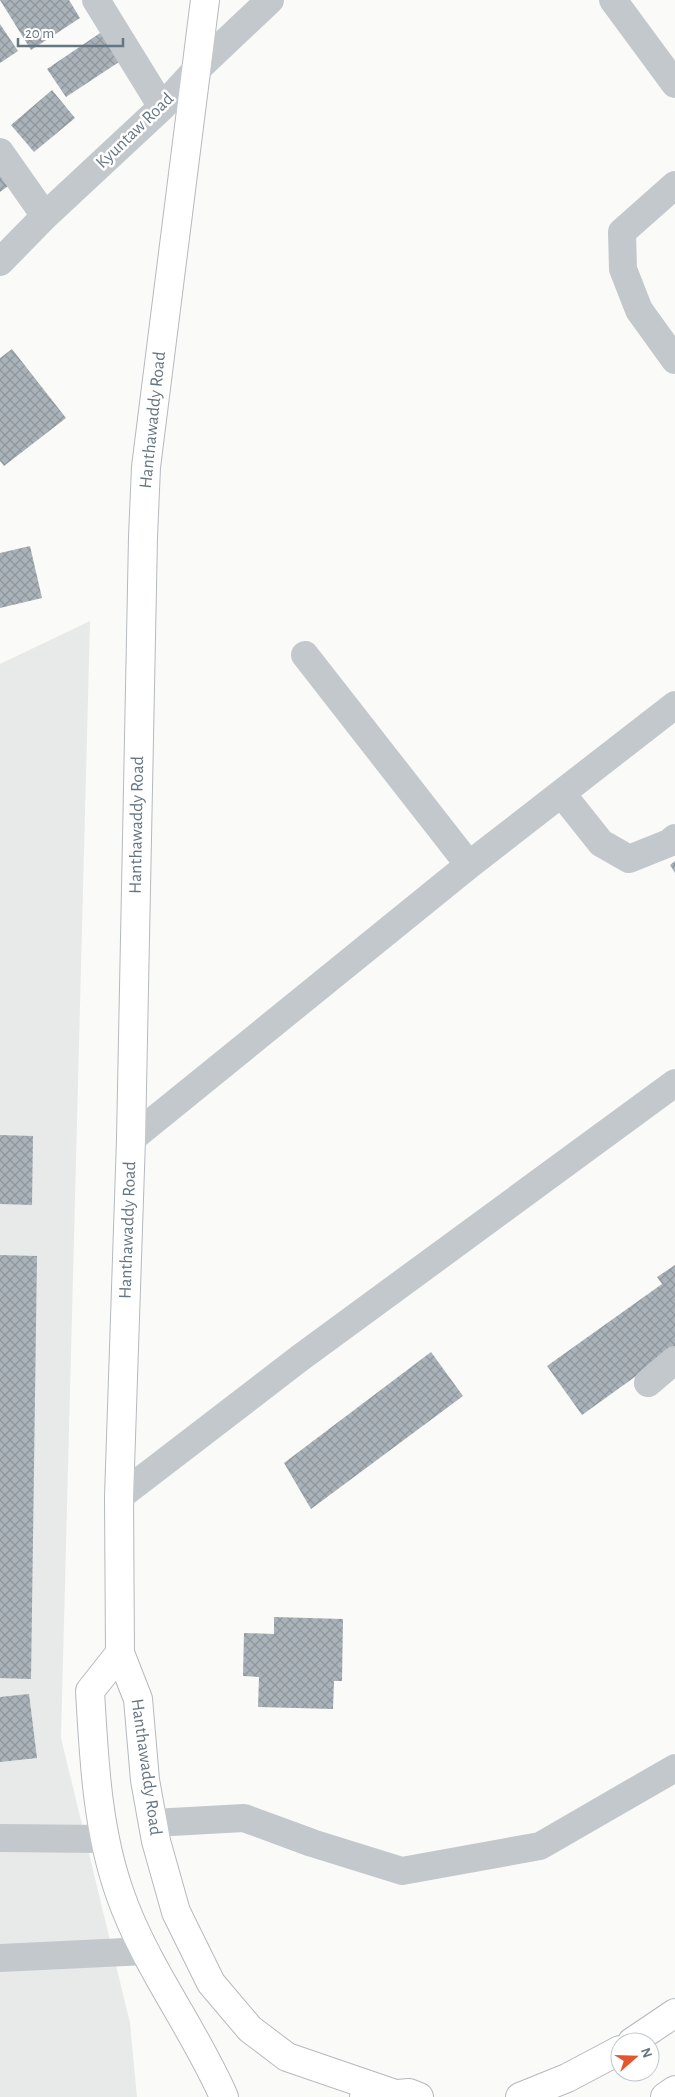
<svg xmlns="http://www.w3.org/2000/svg" width="675" height="2097" viewBox="0 0 675 2097" font-family="'Alegreya Sans',sans-serif">
<style>
.built{fill:#e8e9e9}
.building{fill:url(#building-cross-hatch)}
.lines{fill:none;stroke-linecap:round;stroke-linejoin:round}
.major-casing{stroke:#b5babe;stroke-width:30}
.highway-casing{stroke:#b4b9bd;stroke-width:30}
.minor{stroke:#c3c8cc;stroke-width:28}
.major{stroke:#fff;stroke-width:28}
.highway{stroke:#fff;stroke-width:28}
.labels{text-anchor:middle;dominant-baseline:central;stroke-width:5;stroke-linejoin:round;paint-order:stroke}
.street-label{font-size:18px;fill:#657683;stroke:#fff}
</style>
<defs>
<pattern id="building-cross-hatch" width="8" height="8" patternUnits="userSpaceOnUse" patternTransform="scale(1.25)"><rect width="8" height="8" fill="#aab3b9"/><path d="M0 0l8 8M0 8l8-8" fill="none" stroke="#8e969c"/></pattern>
</defs>
<rect width="100%" height="100%" fill="#fafaf8"/>
<path class="built" d="M90,621L61,1738L130,2023L137,2097H0V664Z"/>
<path class="building" d="M0,0H69L80,18L31,50Z
M0,24L18,51L0,63Z
M103,31L122,60L66,97L47,69Z
M52,90L75,118L34,152L11,125Z
M0,169L11,184L0,192Z
M12,349L66,418L4,466L0,461V358Z
M30,546L42,598L0,608V553Z
M675,861V873L670,865Z
M0,1135L33,1136L32,1205L0,1204Z
M0,1255L37,1256L31,1679L0,1678Z
M675,1265V1348L582,1415L547,1366L662,1284L657,1277Z
M431,1352L463,1396L311,1509L284,1463Z
M274,1617L343,1619L342,1681H334L333,1709L258,1707L259,1677L243,1676L244,1633L274,1634Z
M29,1694L37,1758L0,1762V1697Z"/>
<g class="lines">
<defs>
<path id="major" d="M205,0L146,467L143,537L131,1139L119,1497L120,1653L138,1699L145,1780L156,1841L176,1912L211,1983L250,2029L287,2057L395,2094
M120,1653L90,1691C94,1759 97,1829 120,1894C145,1966 194,2028 224,2097"/>
<path id="highway" d="M632,2042L675,2013
M364,2097L409,2093L419,2097
M520,2097L567,2078L620,2050
M665,2097L675,2090"/>
</defs>
<use href="#major" class="major-casing"/>
<use href="#highway" class="highway-casing"/>
<path class="minor" d="M96,0L162,107
M613,0L675,84
M0,152L45,216
M675,185L622,232L623,269L639,310L675,360
M0,262L45,216L162,107L196,70L270,0
M305,655L469,865
M562,794L601,843L629,859L669,843L675,838
M131,1139L469,865L675,705
M648,1383L675,1360
M119,1497L300,1358L675,1083
M153,1823L244,1818L312,1843L402,1871L540,1846L675,1768
M0,1838L105,1839
M0,1958L146,1951"/>
<use href="#major" class="major"/>
<use href="#highway" class="highway"/>
</g>
<g class="labels">
<g class="street-label">
<text transform="translate(135 131) rotate(-44)">Kyuntaw Road</text>
<text transform="translate(153 420) rotate(-84)">Hanthawaddy Road</text>
<text transform="translate(137 825) rotate(-89)">Hanthawaddy Road</text>
<text transform="translate(128 1230) rotate(-88)">Hanthawaddy Road</text>
<text transform="translate(146 1767) rotate(82)">Hanthawaddy Road</text>
</g>
</g>
<g transform="translate(635 2057) rotate(70)"><circle r="24" fill="#ffffff" stroke="#c1c8cd"/>
<path d="M0-4L9 19L0 12L-9 19Z" fill="#e4572e"/>
<text y="-8" font-size="14" font-weight="bold" text-anchor="middle" fill="#657683">N</text>
</g>
<path d="M18 38v8h105v-8" fill="none" stroke="#657683" stroke-width="2.5"/>
<text x="25" y="38" font-size="15" fill="#657683" stroke="#ffffff" stroke-width="4" paint-order="stroke">20 m</text>
</svg>
